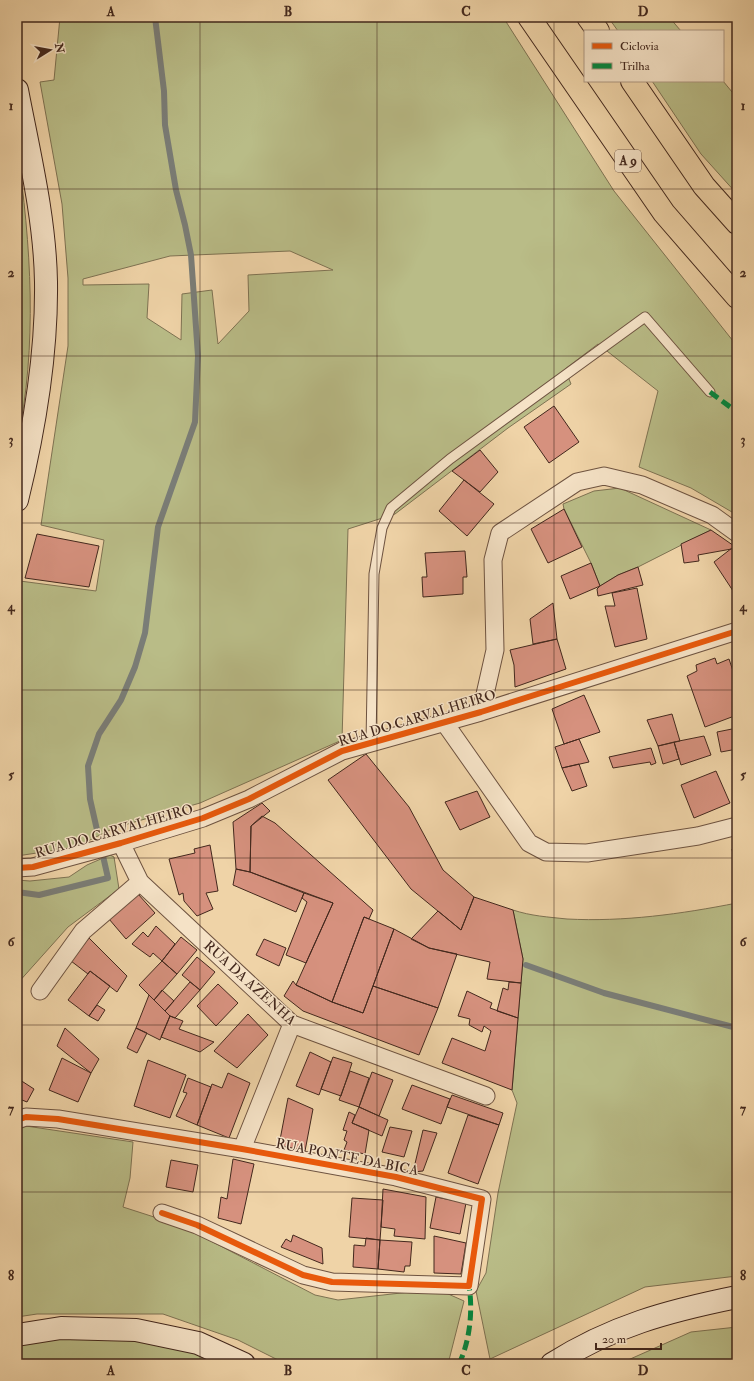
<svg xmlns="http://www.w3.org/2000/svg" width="754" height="1381" viewBox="0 0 754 1381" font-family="'IM FELL Double Pica',serif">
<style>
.green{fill:#b9bc87;stroke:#7e7252;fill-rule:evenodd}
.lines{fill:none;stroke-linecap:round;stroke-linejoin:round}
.stream{stroke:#7a7d77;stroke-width:6}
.building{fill:#d6917e;stroke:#43281d}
.service-casing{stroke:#6e5340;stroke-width:11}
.minor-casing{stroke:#6e5340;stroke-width:19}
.secondary-casing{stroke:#43281d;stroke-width:24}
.motorway-casing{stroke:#43281d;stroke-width:24}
.service{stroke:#f5e2c6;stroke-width:9}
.minor{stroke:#f5e2c6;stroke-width:17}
.secondary{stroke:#f5e2c6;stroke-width:22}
.motorway{stroke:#efd3a7;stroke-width:22}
.quiet{stroke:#00873e;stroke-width:5;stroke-dasharray:10 5;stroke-linecap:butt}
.cycleway-casing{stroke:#f5e2c6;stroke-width:8}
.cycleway{stroke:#e8590c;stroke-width:6}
.grid{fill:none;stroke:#43281d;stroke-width:1;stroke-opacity:0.55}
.labels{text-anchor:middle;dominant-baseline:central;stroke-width:3;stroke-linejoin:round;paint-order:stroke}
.shield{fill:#f5e2c6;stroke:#786050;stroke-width:1}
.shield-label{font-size:13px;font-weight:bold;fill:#43281d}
.street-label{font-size:14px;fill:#43281d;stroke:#f5e2c6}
.neatline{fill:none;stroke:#43281d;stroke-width:1.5}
.grid-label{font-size:13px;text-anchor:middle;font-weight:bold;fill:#43281d}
</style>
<rect width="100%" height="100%" fill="#efd3a7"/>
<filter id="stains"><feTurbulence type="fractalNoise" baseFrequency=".005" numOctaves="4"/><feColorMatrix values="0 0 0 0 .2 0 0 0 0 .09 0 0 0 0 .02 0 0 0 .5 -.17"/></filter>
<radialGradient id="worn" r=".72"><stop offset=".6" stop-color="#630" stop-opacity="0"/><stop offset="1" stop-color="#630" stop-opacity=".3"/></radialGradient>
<path class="green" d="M60,17H503L614,191L737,346V515L691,488L639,467L658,391L598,344L565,369L571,384L508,428L395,514L348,529L342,740L200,803L114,828L76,847L17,856V594L20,581L96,591L104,540L41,525L68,346V278L62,204L40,82L54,80ZM290,251L333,270L248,275L249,311L218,344L212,290L182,294L181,340L147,318L149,284L83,285V279L170,256Z
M608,17H669L681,31H618Z
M652,81H723L737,98V194L701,154Z
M17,147C31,245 38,345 17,443Z
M620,488L711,530L638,567L618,575L600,586L591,563L564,509L563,504L594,491Z
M110,855L114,857L119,889L68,927L17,984V880L30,881L69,877L87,865Z
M737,903V1276L645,1287L490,1359L476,1291L486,1273L498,1193L517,1103L512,1090L523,959L513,910C531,916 548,917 567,919C624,922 681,914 737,903Z
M26,1126L133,1142L130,1178L123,1207L182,1226L315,1295L338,1300L437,1289L464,1301L448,1364H286L238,1340L163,1314H37L17,1317V1130Z
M737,1327V1364H619L691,1332Z
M79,1337L173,1344L226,1364H17V1346L50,1339Z"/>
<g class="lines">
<path class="stream" d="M97,830L90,799L88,766L99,734L121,700L135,667L145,633L158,527L195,422L198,356L191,255L185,225L176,190L165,125L164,91L155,17
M17,892L39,895L108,878L103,856
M526,965L604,993L737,1028"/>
</g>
<path class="building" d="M554,406L579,442L549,463L524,427Z
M480,450L498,472L480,492L452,471Z
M464,480L494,504L467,536L439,511Z
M564,509L582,547L548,563L531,529Z
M711,530L737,548L698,555L699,561L684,563L681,544Z
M37,534L99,546L89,587L25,578Z
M732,548L737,558V597L714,562Z
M465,551L467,577H463V594L423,597L422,577H427L425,553Z
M591,563L600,586L570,599L561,576Z
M638,567L643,585L598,596L597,589L600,586L618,575Z
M637,588L647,639L615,647L605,606H615L612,593Z
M553,603L557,639L533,644L530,619Z
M557,639L566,669L515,687L514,665L510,650Z
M715,658L717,664L729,659L737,683V715L705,727L687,676L697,671L696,665Z
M584,695L600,732L564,744L552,709Z
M672,714L680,741L658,746L647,720Z
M737,728V749L721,752L717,732Z
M704,736L711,755L681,765L674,742Z
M579,739L589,762L562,768L555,747Z
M674,742L679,759L663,764L658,746Z
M651,748L656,763L651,765L650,762L613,768L609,757Z
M366,754L409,807L443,870L474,897L461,930L411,889L328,780Z
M579,764L587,786L572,791L562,768Z
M716,771L730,803L694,818L681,785Z
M477,791L490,817L460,830L445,802Z
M262,803L270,811L251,826L250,872L236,869L233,822Z
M262,816L275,823L373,910L369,919L364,917L332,1002L296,985L333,903L250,872L251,826Z
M210,845L218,891L206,893L213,909L197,916L184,901L183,893L179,895L169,859L195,853L194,849Z
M737,848V876L732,849Z
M236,869L250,872L304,893L296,912L233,885Z
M304,893L333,903L306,963L286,955L307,902L302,898Z
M138,894L155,913L126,939L109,919Z
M474,897L513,910L523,959L521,983L487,979L490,962L429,948L411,939L438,911L461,930Z
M364,917L394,929L363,1013L332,1002Z
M156,926L175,944L162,961L153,953L150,957L132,944L143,932L148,937Z
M394,929L429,948L457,954L438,1008L373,986Z
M181,937L197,950L177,974L162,961Z
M89,938L127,976L117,992L90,971L88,974L71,961Z
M264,939L286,948L279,966L256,955Z
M197,957L215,972L200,990L182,975Z
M162,961L177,974L154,1000L139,985Z
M90,971L110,986L89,1016L68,1000Z
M293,981L296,985L332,1002L363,1013L373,986L438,1008L419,1055L303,1011L284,996Z
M190,982L200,990L175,1018L170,1016L165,1011Z
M509,982L521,983L518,1018L497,1011L503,988L508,990Z
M218,984L238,1003L216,1026L197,1006Z
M162,990L174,1001L165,1011L154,1000Z
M467,991L492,1003L490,1008L518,1018L512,1090L442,1063L452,1038L485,1051L491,1031L484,1026L482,1032L469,1025L470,1019L458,1016Z
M149,995L170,1016L160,1040L136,1028Z
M97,1005L105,1010L98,1021L89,1016Z
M248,1014L268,1035L237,1068L214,1051Z
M170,1016L183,1021L179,1029L214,1042L200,1052L161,1037Z
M65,1028L99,1059L91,1073L57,1046Z
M136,1028L147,1033L137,1053L127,1048Z
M310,1052L331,1062L319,1095L296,1086Z
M333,1057L352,1063L341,1096L321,1089Z
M62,1058L91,1073L78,1102L49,1090Z
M148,1060L186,1075L170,1118L134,1106Z
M350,1071L369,1078L359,1107L339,1100Z
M372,1072L393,1080L379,1116L359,1107Z
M228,1073L250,1083L229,1138L197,1125L212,1084L222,1088Z
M17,1078L34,1089L27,1102L17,1098Z
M188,1078L211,1087L197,1125L176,1116L187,1093L183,1092Z
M412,1085L450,1099L441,1124L402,1109Z
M452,1095L503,1113L499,1125L447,1107Z
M288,1098L313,1109L305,1151L279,1145Z
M359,1107L388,1120L382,1136L352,1123Z
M349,1112L355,1115L352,1123L369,1130L365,1154L344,1150L347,1142L344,1140L347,1131L343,1130Z
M468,1115L499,1125L478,1184L448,1173Z
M390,1127L412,1131L404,1157L382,1152Z
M423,1130L437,1133L423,1171L413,1172Z
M233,1159L254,1164L241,1224L218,1218L221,1197L227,1199Z
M171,1160L198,1165L193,1192L166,1187Z
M383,1189L426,1197L425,1239L394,1236L395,1229L381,1227Z
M436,1197L466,1203L460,1234L430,1228Z
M352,1198L383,1200L380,1240L349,1237Z
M293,1235L322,1248L323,1264L281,1247L286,1239L291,1242Z
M434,1236L466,1243L461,1274L434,1273Z
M366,1238L380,1240L378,1269L353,1267L354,1245L365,1246Z
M380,1240L412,1242L410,1266H405L404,1272L378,1269Z"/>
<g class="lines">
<defs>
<path id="service" d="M371,742L374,574L382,528L391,508L450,459L645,317L710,392"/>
<path id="minor" d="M481,712L495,650L493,560L500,533L577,482L604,476L642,485L712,515L737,533
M444,722L529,843L546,852L587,853L698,836L737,826
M121,843L140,882L292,1024L486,1096
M17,868L33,867L121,843L203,818L249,799L342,751L481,712L737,631
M40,991L83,931L140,882
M17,1120L26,1117L58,1119L242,1149L396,1177L482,1199L469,1286L332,1282L303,1275L197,1225L162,1213
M242,1149L292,1024"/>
<path id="secondary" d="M17,90C29,153 45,218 46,282C47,354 34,431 17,500
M17,1335L61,1328L136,1330L198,1343L244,1364
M552,1364C612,1326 668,1311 737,1297"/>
<path id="motorway" d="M529,17L664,213L737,297
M588,17L598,31
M632,81L704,186L737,223"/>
</defs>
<use href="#service" class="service-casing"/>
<use href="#minor" class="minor-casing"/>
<use href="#secondary" class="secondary-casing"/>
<use href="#motorway" class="motorway-casing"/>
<use href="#service" class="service"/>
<use href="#minor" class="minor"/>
<use href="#secondary" class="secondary"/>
<use href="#motorway" class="motorway"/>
<path class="quiet" d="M710,392L737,412
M459,1364C470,1341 473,1310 469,1286"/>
<defs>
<path id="cycleway" d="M17,868L33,867L121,843L203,818L249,799L342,751L481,712L737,631
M17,1120L26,1117L58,1119L242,1149L396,1177L482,1199L469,1286L332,1282L303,1275L197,1225L162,1213"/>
</defs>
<use href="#cycleway" class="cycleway-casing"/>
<use href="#cycleway" class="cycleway"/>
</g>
<path class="grid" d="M200,17V1364M377,17V1364M554,17V1364M17,189H737M17,356H737M17,523H737M17,690H737M17,858H737M17,1025H737M17,1192H737"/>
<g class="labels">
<rect class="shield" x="615" y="150" width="26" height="22" rx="3"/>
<g class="shield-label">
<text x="628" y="161">A 9</text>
</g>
<g class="street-label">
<text transform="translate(417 718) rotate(-17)">RUA DO CARVALHEIRO</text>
<text transform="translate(114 831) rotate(-16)">RUA DO CARVALHEIRO</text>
<text transform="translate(250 983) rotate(42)">RUA DA AZENHA</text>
<text transform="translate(347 1157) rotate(11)">RUA PONTE DA BICA</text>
</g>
</g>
<rect width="754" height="1381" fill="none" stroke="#efd3a7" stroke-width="44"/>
<rect x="584" y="30" width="140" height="52" fill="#f5e2c6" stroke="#ae9882"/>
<rect x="592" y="43" width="20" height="6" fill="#e8590c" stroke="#ae9882"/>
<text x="620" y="50" font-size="12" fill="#43281d">Ciclovia</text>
<rect x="592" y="63" width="20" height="6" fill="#00873e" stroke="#ae9882"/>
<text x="620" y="70" font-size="12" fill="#43281d">Trilha</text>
<g transform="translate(50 50) rotate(79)" stroke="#f5e2c6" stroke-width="3" paint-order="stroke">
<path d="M0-3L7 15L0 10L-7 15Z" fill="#43281d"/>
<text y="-6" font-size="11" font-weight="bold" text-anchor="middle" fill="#43281d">N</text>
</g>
<path d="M596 1343v6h65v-6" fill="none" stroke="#43281d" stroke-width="2"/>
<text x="602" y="1343" font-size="12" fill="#43281d" stroke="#f5e2c6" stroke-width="3" paint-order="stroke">20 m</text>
<rect x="22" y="22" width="710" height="1337" class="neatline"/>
<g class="grid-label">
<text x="111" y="16">A</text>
<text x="288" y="16">B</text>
<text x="466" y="16">C</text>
<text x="643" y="16">D</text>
<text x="11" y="110">1</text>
<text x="743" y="110">1</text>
<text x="11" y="277">2</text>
<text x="743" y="277">2</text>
<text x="11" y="444">3</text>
<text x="743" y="444">3</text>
<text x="11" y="611">4</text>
<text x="743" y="611">4</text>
<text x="11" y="779">5</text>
<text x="743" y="779">5</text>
<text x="11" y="946">6</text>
<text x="743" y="946">6</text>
<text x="11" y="1113">7</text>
<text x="743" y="1113">7</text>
<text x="11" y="1280">8</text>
<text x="743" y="1280">8</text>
<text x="111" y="1375">A</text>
<text x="288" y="1375">B</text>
<text x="466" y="1375">C</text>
<text x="643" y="1375">D</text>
</g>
<rect width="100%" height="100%" filter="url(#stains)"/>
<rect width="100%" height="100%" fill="url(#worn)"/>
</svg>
